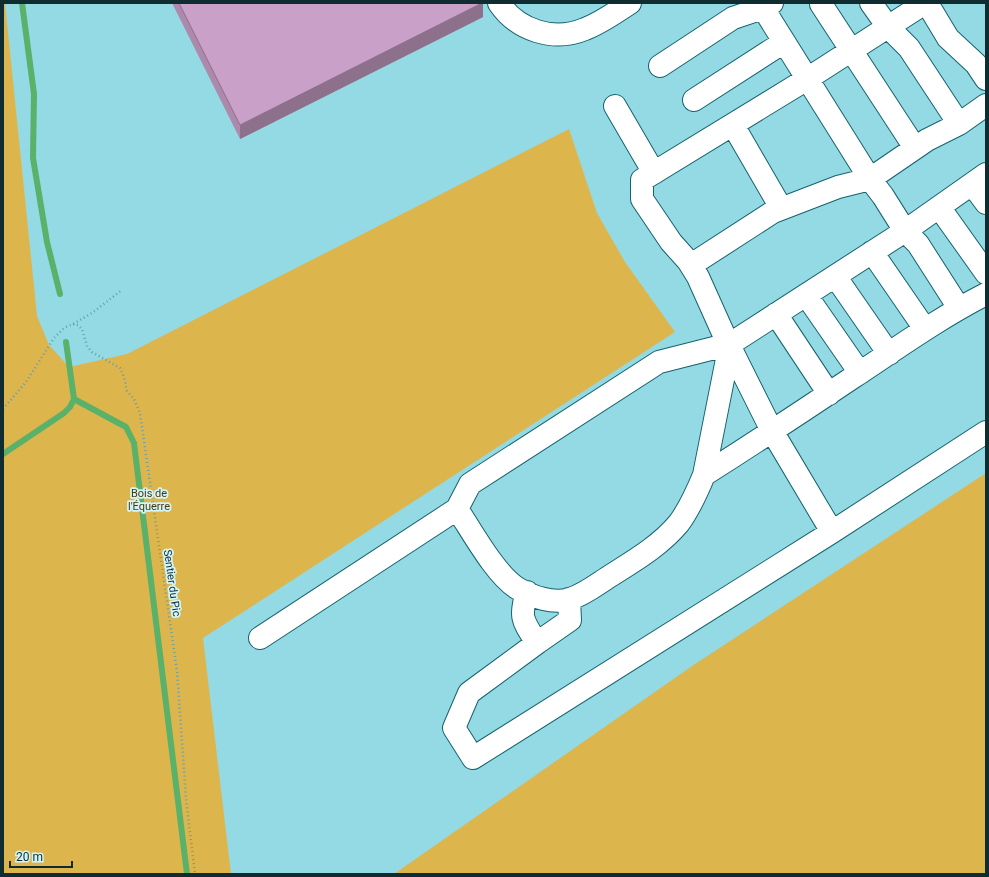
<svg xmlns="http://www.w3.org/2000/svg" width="989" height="877" viewBox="0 0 989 877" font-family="Roboto,sans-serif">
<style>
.green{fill:#ddb54d}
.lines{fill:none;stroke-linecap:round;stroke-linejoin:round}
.stream{stroke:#5ab169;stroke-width:6}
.minor-casing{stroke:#14626c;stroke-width:24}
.path{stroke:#669fa7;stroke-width:2.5;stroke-dasharray:1 3;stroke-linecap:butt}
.minor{stroke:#fff;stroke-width:22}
.wall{fill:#ad8aac}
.shaded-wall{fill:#8d708c}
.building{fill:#c9a0c8;stroke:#8d708c}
.labels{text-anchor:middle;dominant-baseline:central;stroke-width:3.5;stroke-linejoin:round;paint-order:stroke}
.park-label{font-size:11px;fill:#493807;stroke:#d3f5fa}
.street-label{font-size:11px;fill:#0f2d31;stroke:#d3f5fa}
</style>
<rect width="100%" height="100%" fill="#93dae5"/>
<path class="green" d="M3,3H5L37,316L49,345L69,367L127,354L569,129L597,213L625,262L675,332L203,638L231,874H3Z
M986,473V874H394L692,666Z"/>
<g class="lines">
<path class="stream" d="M22,3L34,94L33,158L47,242L60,294
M74,399L126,427L134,443L187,874
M3,454L64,413L70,407L74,399L66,342"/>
<defs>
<path id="minor" d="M499,3C518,31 554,42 585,29C601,23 616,12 630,3
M772,3L763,8L870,179L927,140L959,124L986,105
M871,3L888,27L909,48L959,124
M927,3L948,38L976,64L986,79
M821,4L915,148
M660,66L733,18L763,8
M694,100L784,42
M615,106L654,173
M733,125L781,208
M972,184L986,203
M939,207L986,273
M872,252L925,329
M691,265L773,212L838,187L870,179L883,196L905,231L918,244L959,308
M835,276L889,354
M806,295L860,373
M776,314L829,394
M730,344L704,475C697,492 690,508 679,523C659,547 632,562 607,578C595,586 583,595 570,599C553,604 532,597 517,588C495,574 472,531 457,509L470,484L659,362L730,344L905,231L986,174
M704,475C754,443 803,411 852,378C896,349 939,318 986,294
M832,532L772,431L724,335L698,277L688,261L671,242L642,199V180L807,79L925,3
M527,592C519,618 523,621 537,643L469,693L454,728L473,758L832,532L986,432
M260,638L457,509
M537,643L570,620L569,599"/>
</defs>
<use href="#minor" class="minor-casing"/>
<path class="path" d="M73,324L78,325L82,329L87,346L92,352L120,368L124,377L127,391L134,399L140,413L177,671L186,799L195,874
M3,409L26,382L54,338L64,328L73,324L92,313L122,290"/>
<use href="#minor" class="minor"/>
</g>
<path class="wall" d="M172,3H483V17L240,139Z"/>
<path class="shaded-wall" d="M482,3H483V17L240,139V125Z"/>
<path class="building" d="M179,3H482L240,125Z"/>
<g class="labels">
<g class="park-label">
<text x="149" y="493">Bois de<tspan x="149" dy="13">l'Équerre</tspan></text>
</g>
<g class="street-label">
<text transform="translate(172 583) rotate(82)">Sentier du Pic</text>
</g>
</g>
<rect width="989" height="877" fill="none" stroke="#0f2d31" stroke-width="8"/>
<path d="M10 861v6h62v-6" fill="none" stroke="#0f2d31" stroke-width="2"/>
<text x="16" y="861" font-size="12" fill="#0f2d31" stroke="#d3f5fa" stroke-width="3" paint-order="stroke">20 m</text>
</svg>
